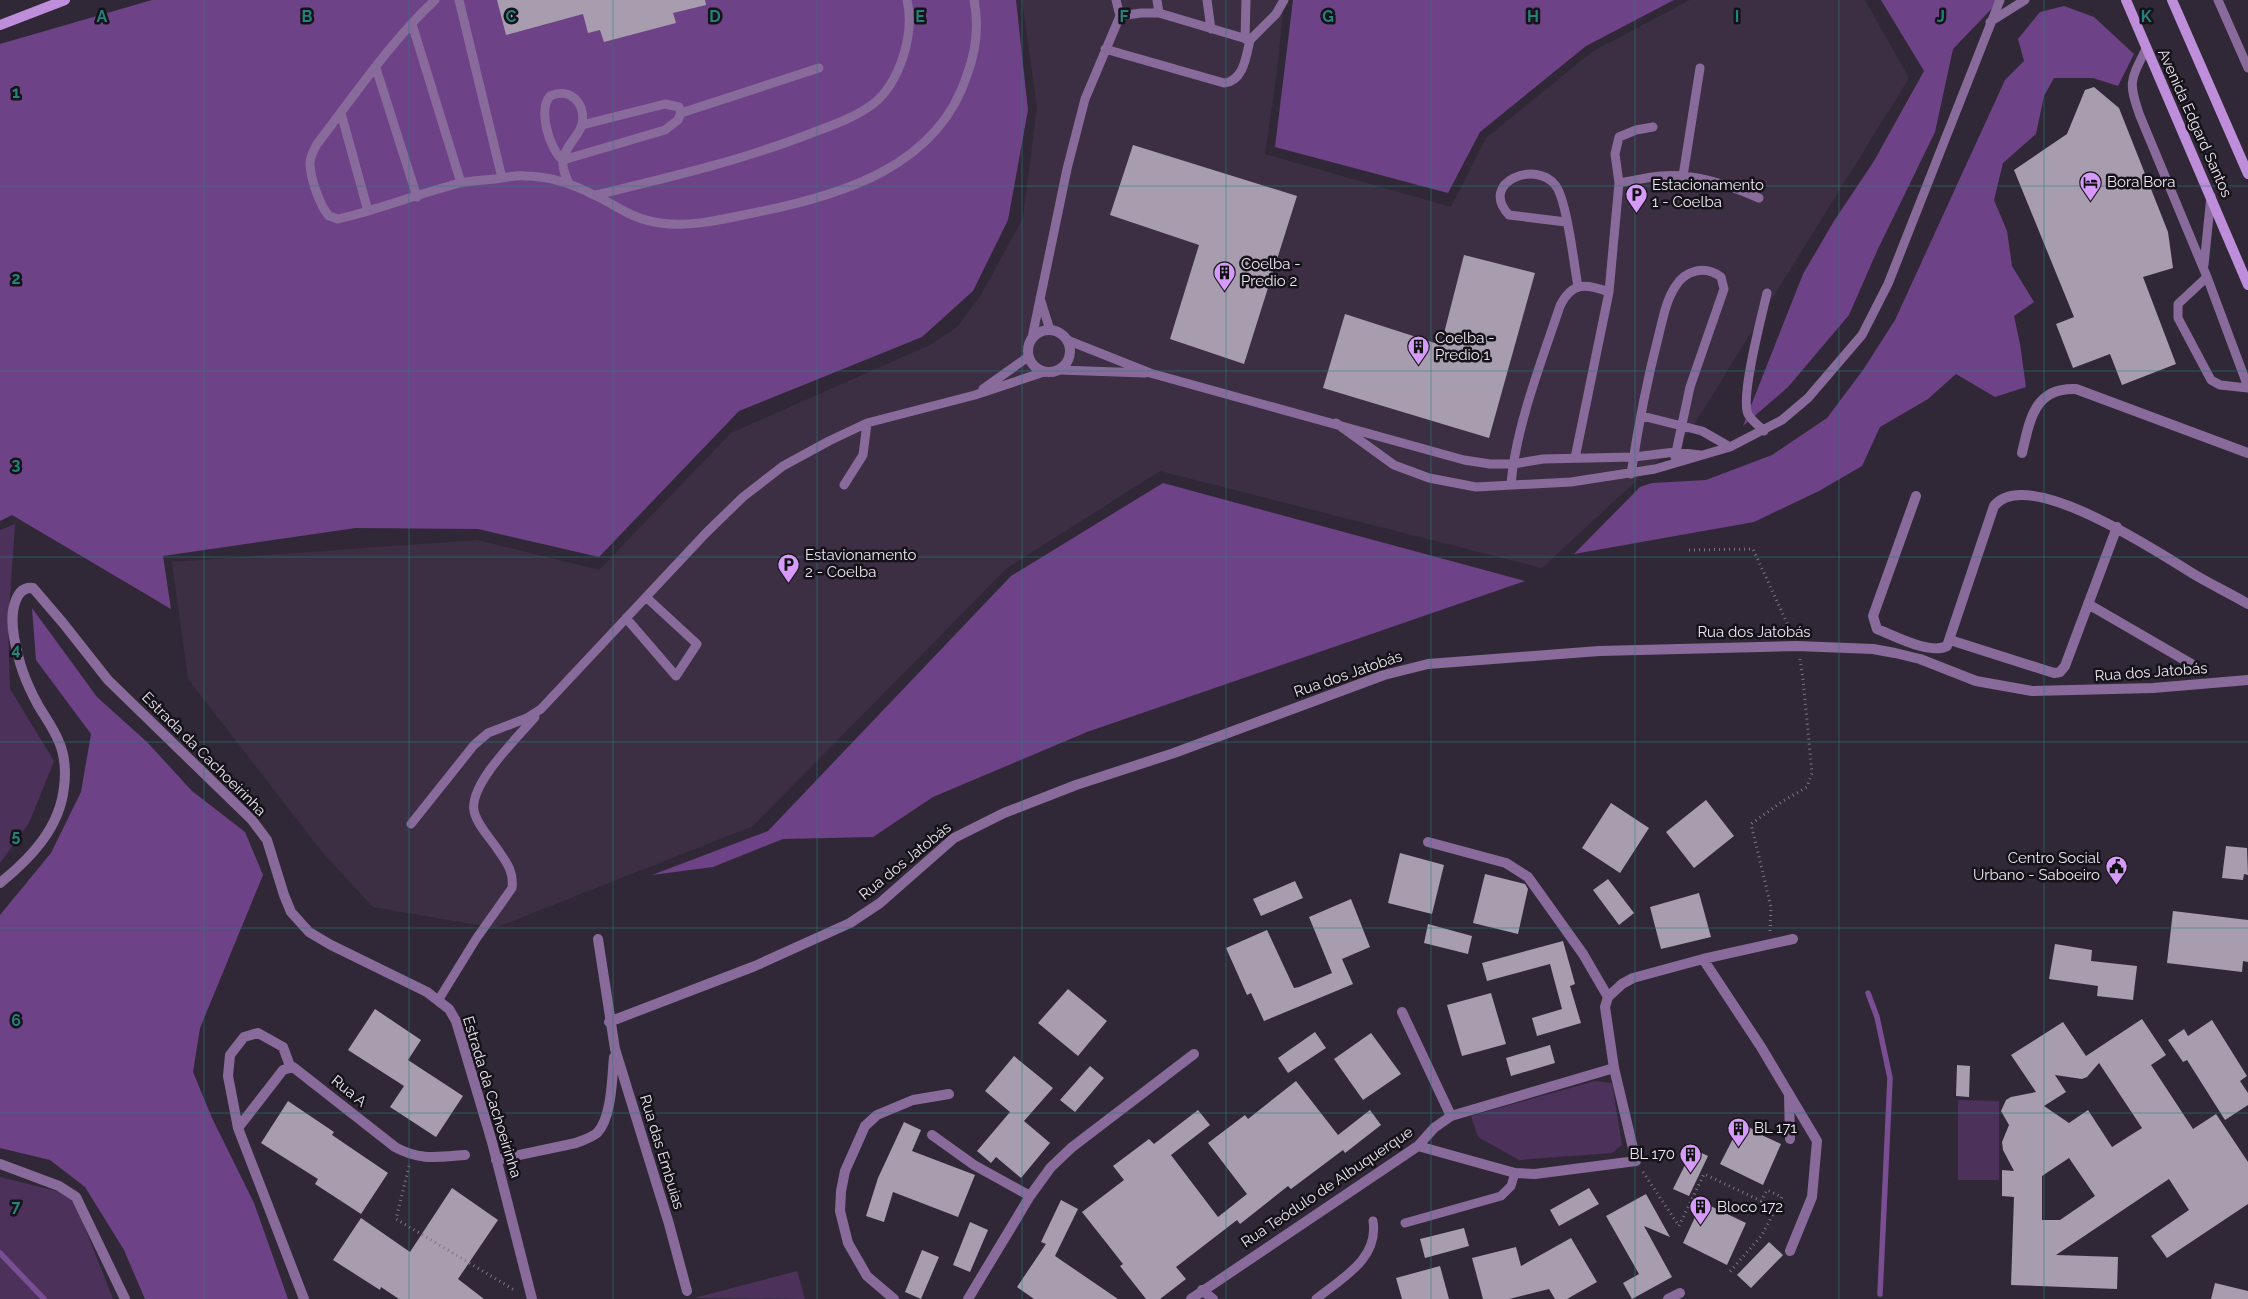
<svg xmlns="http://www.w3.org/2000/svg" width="2248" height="1299" viewBox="0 0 2248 1299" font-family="Raleway,sans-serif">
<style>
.built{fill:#3c2f44}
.green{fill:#4c325b}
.forest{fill:#6e4287}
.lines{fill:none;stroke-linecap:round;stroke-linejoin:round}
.stream{stroke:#7a4e93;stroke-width:5.5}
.building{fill:#a89caf;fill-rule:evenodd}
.path{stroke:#7d7582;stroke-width:3;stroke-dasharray:1 4;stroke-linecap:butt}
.service{stroke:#896b9b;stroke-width:9}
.minor{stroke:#896b9b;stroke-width:10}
.tertiary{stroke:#896b9b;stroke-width:10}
.secondary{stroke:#be8edb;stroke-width:10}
.grid{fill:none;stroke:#25817b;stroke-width:1;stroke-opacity:0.55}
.labels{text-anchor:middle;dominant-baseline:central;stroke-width:5;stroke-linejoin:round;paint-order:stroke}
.street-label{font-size:15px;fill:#ece6f0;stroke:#161219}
.poi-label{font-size:15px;fill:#ece6f0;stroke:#161219;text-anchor:start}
.grid-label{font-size:16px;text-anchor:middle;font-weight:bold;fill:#25817b;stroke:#161219;stroke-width:5;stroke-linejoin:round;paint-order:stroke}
</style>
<rect width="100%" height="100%" fill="#312837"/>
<path class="built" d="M1022,0H1284L1277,72L1265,154L1451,207L1486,138L1592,52L1690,0H1865L1909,78L1690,431L1542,568L1160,471L1007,568L753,826L495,928L373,907L323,853L188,679L172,562L477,540L599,570L731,433L930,345L957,327L981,295L1023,218L1037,107Z"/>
<path class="green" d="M15,524L8,625L10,689L54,761L29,823L0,863V530Z
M1595,1081L1612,1083L1622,1145L1612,1153L1519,1160L1478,1137L1471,1116Z
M1958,1100L1999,1101V1180H1958Z
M0,1177L72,1195L113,1299H0Z
M797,1271L805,1299L694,1298Z"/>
<path class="forest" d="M152,0H1016L1028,110L1008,220L973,291L922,337L739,411L599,557L478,529L356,528L163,556L171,609L12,515L0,521V44Z
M1293,0H1674L1586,46L1480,132L1448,193L1275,147Z
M1881,0H2000L1953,49L1935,132L1877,251L1849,315L1788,387L1743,426L1803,274L1834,221L1874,161L1924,71Z
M2064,6L2094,17L2134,54L2118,86L2093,78H2054L2044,96L2036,134L2003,163L1994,200L2007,231L2012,266L2034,302L2014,316L2020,344L2026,387L1995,397L1956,374L1928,399L1880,427L1862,466L1819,491L1754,522L1574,554L1640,487L1652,483L1706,480L1772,455L1827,418L1863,370L1895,320L2005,80L2024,61L2018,39L2040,12Z
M1163,483L1525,581L1087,732L933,797L873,837L783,839L713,867L652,875L768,831L1011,576Z
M32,608L97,697L147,742L192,791L245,832L263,875L200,1028L193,1072L212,1118L254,1203L288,1299H145L124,1250L85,1187L50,1160L0,1148V915L51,853L81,792L91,734L36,660Z"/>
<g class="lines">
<path class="stream" d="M1868,993L1877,1017L1890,1078L1880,1294
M0,1253L44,1299"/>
</g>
<path class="building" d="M497,0H705L706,5L673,13L676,23L604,42L600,30L588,33L583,14L506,35Z
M2094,87L2119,108L2168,232L2173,268L2143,277L2176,364L2122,385L2110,354L2073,368L2056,324L2074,317L2014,170L2067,134L2085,90Z
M1133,145L1297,196L1244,364L1170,339L1199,245L1110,215Z
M1464,255L1535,273L1489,438L1323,388L1345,314L1441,345Z
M1706,800L1734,836L1694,868L1666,832Z
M1611,803L1649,828L1620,873L1582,848Z
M2226,846L2247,848L2248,875L2244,874L2243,880L2222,878Z
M1400,853L1444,865L1432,914L1388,903Z
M1485,874L1525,884L1528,889L1518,934L1473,923Z
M1608,879L1634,913L1619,925L1593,890Z
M1295,881L1303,898L1261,916L1253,899Z
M1699,893L1711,937L1661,949L1650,907Z
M1351,899L1370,947L1342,959L1353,984L1264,1021L1251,993L1247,995L1226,948L1267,930L1294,988L1299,987L1332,973L1309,917Z
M2173,911L2248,920V962L2243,961L2242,972L2167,963Z
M1428,924L1472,936L1468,954L1424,943Z
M1563,941L1575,984L1570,986L1581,1023L1537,1036L1532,1018L1562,1009L1550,964L1487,981L1482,963Z
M2055,944L2092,950L2091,961L2137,966L2133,1000L2097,996L2098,986L2049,979Z
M1068,989L1107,1021L1078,1056L1038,1023Z
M1491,993L1506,1044L1462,1056L1447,1005Z
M375,1009L421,1040L408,1060L463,1096L436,1137L390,1107L404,1086L348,1050Z
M2142,1019L2166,1055L2151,1065L2193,1129L2216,1114L2248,1162V1204L2167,1258L2151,1236L2189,1210L2169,1179L2056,1255L2118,1257L2117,1289L2011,1285L2014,1197L2002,1196V1170L2014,1171L2003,1150L2002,1142L2009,1125L2001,1111L2006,1100L2011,1097L2036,1092L2011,1055L2063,1022L2086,1056ZM2099,1063L2142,1128L2112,1147L2088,1110L2069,1123L2044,1106L2066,1092L2055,1075L2082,1079L2087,1077ZM2069,1158L2095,1196L2060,1220H2042V1176Z
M2212,1020L2247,1076L2240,1081L2248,1093V1105L2225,1120L2187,1060L2183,1062L2168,1040L2184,1029L2188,1036Z
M1315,1032L1326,1048L1288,1073L1278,1058Z
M1371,1033L1401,1074L1363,1100L1334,1059Z
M1550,1045L1555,1063L1511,1076L1506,1058Z
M1014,1056L1053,1088L1024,1121L1050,1143L1021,1178L996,1157L991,1163L977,1151L1010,1112L985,1091Z
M1957,1065L1970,1066L1969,1097L1956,1096Z
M1090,1066L1104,1078L1075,1112L1060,1100Z
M1296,1081L1338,1135L1370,1110L1381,1125L1345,1153L1343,1150L1291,1189L1288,1186L1240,1224L1237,1220L1176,1267L1186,1279L1160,1299H1146L1120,1266L1123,1264L1082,1212L1124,1180L1113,1166L1149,1139L1154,1144L1198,1110L1210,1125L1171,1155L1218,1217L1247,1194L1208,1143L1245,1115L1248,1119Z
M288,1101L334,1132L332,1135L388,1173L361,1214L315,1184L318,1179L261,1143Z
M904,1122L921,1130L912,1151L975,1175L958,1217L893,1192L884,1222L866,1216L878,1178Z
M1741,1123L1756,1131L1755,1132L1781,1144L1763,1185L1720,1164Z
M1693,1149L1708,1156L1689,1196L1673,1189Z
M452,1188L498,1220L458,1279L484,1299H399L381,1287L380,1290L333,1260L361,1218L410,1252Z
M1589,1188L1599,1204L1559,1226L1550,1210Z
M1646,1194L1670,1237L1644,1226L1672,1277L1632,1299L1623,1283L1639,1274L1606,1216Z
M1061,1200L1078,1209L1055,1256L1118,1299H1034L1017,1287L1046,1244L1041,1242Z
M1702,1202L1746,1223L1727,1265L1683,1243Z
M970,1222L988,1230L970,1272L953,1265Z
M1464,1228L1469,1246L1425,1258L1420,1239Z
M1571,1238L1597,1282L1567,1299H1555L1549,1289L1509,1299H1483L1472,1258L1516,1247L1521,1266Z
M1769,1242L1783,1255L1751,1288L1737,1275Z
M922,1250L939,1257L921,1299L905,1292Z
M1440,1266L1449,1299H1402L1396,1278Z
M2215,1283L2248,1291V1299H2211Z"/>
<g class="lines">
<path class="path" d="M1689,550L1753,549L1792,634
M1770,931L1771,907L1751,824L1783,801L1807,787L1812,773L1803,679L1800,659
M409,1166L396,1219L516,1291
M1643,1172L1679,1226L1704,1174L1761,1201L1767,1190L1782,1197L1762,1235L1728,1274"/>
<path class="service" d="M435,0C391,41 354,96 317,144C314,150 310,156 310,163C310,178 320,206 329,216L338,219L354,215C390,205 425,192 460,183C471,181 483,180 495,179C504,178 515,175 525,176C549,176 573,184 594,195C620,207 629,218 660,223C692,228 727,218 758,212C843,195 938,166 967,75C976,51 979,25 974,0
M459,0L502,178
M1157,0L1159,13
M1207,0L1211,29
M2218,0L2248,68
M1990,22L2025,0
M412,24L461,183
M1245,39L1246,0
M1250,40L1276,14L1284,0
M1105,49L1224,83C1244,81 1246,56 1250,40L1159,13H1141L1120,16
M2146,49C2130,81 2128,82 2140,116L2207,277L2248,387
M376,68L417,197
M341,113L368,211
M681,113L819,68
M1683,176L1700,68
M1619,183L1615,154L1619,137L1636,130L1653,127
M569,184C566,176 562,170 563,161C565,145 579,137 582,124C586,103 570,87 550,96C538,110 549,149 563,160L665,130L678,120L681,113L679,107L665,104L582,125
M596,195C666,178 736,162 804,136C827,127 853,119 873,104C900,83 915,33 907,0
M1566,222L1509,215C1478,182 1537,159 1556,186C1567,202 1574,264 1578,287
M2204,265L2211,196
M2207,277L2178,304V318L2211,380L2220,385L2248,388
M1040,298L1050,330
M1032,338L1067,169L1085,99L1120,16L1116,0
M1067,340L1150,373L1464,460L1490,464H1513L1543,459L1634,457L1675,452L1700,455
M1059,370L1145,373
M983,389L1028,357
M1642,416L1702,431L1730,447
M1336,423L1394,465L1429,478L1476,487L1571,482L1655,469L1730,447L1782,420L1808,398L1862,335L1888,284L2000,0
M1764,431C1759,426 1751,420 1748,414C1740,397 1762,315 1767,293
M1575,458L1609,292L1619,183C1633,181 1647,177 1661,176C1696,173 1728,185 1759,198
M1631,474C1638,427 1647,380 1659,334C1663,318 1666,301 1675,287C1685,270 1705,265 1721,277L1724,289L1690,387L1675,457
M844,485L863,455L867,423
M1511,485C1515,429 1542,360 1560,306C1572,281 1586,284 1609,292
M626,618L676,676L697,644L646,597
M411,824L474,745L488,733L527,718L541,709L706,533L743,497L783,466L829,441L867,423L975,395L1044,372
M439,999L476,939L512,888C514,872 507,863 498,850C491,839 477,825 474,811C469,784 518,737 535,717
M1405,1223L1501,1196L1511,1186L1515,1173
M1316,1299C1342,1278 1379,1259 1373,1221"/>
<path class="minor" d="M1028 351a21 21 0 1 1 42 0a21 21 0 1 1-42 0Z
M2022,453C2030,420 2034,387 2076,389L2248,453
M1916,496L1873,616L1877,629C1895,636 1930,655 1947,646L1994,506C2028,464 2162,555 2197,576C2214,586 2231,594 2248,604
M2088,604L2195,666
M1950,640L2054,673L2060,672L2065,666L2117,527
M1428,842L1506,863L1528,877L1583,954L1608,997
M0,883C30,859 60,828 64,787C66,773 65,755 59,742C54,729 45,717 38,705C25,681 19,664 14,637C12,624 11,612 16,600C19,592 24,587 33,588L63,623L108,680L252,820L267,840L284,895L291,912L309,932L331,945L427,992L449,1009L456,1021L492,1142L532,1299
M598,939L615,1049L669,1224L687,1291
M1703,959L1761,1047L1817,1141L1812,1197L1790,1251
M1402,1012L1451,1116
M609,1022L755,966L850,923L880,903L954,838L1004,813L1076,785L1174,753L1384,675L1428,664L1599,651L1797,646L1873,649L1895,653L1920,659L1976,681L2032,691L2153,688L2248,680
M290,1066L283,1047L258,1033L244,1037L230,1055L228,1076L238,1128L304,1299
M1614,1068L1605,1007L1608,997L1622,984L1633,978L1703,959L1793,939
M1789,1094L1790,1139
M238,1128L283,1070L293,1067L395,1147C420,1161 438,1157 465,1155
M932,1135L974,1165L1030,1196
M496,1160L576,1143C583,1140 591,1138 597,1133C612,1118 612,1077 614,1057
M0,1164L59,1186L76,1197L125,1299
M1202,1290L1213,1299
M894,1299L867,1276L848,1243L840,1211L841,1191L845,1171L865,1126L877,1115L913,1100L949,1094
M968,1299L1030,1196L1051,1167L1071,1148L1194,1054
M1668,1299L1680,1293"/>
<path class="tertiary" d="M1191,1299L1418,1146L1434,1128L1451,1116L1614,1068L1636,1161L1535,1174L1515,1173L1418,1146"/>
<path class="secondary" d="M2126,0L2248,285
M2172,0L2248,174
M0,25L65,0"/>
</g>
<path class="grid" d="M204,0V1299M409,0V1299M613,0V1299M817,0V1299M1022,0V1299M1226,0V1299M1431,0V1299M1635,0V1299M1839,0V1299M2044,0V1299M0,186H2248M0,371H2248M0,557H2248M0,742H2248M0,928H2248M0,1113H2248"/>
<defs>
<symbol id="hotel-pin" viewBox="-11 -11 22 30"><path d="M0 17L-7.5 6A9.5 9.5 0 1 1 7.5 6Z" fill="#d69bfa" stroke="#161219"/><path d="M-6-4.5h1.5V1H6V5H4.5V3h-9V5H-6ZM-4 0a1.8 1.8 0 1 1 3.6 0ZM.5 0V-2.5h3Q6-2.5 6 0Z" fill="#111"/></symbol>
<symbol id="parking-pin" viewBox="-11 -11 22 30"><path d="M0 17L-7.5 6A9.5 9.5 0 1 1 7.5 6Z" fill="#d69bfa" stroke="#161219"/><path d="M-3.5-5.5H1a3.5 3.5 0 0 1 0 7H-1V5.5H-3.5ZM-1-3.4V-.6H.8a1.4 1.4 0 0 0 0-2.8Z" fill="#111"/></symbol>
<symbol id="building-pin" viewBox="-11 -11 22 30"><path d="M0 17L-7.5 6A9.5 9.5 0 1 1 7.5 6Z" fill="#d69bfa" stroke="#161219"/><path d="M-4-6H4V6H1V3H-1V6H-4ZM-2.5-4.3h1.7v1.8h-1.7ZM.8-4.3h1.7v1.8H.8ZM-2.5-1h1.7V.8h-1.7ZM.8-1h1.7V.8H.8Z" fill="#111"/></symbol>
<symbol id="civic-pin" viewBox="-11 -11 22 30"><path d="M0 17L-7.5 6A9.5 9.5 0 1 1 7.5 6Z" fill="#d69bfa" stroke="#161219"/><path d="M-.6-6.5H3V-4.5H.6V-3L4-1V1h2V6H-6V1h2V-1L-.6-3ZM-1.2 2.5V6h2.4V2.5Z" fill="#111"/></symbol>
</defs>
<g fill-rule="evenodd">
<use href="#hotel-pin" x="2078" y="170" width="25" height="34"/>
<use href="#parking-pin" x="1624" y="182" width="25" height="34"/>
<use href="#building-pin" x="1212" y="260" width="25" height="34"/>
<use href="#building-pin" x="1406" y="334" width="25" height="34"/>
<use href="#parking-pin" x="776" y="552" width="25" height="34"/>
<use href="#civic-pin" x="2104" y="854" width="25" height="34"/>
<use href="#building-pin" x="1726" y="1116" width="25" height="34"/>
<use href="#building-pin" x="1678" y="1142" width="25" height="34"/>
<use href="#building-pin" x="1688" y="1194" width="25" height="34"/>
</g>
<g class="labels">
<g class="street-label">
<text transform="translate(2195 123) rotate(66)">Avenida Edgard Santos</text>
<text x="1754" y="632">Rua dos Jatobás</text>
<text transform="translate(2151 672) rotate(-4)">Rua dos Jatobás</text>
<text transform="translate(1348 674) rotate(-19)">Rua dos Jatobás</text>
<text transform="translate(204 754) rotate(45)">Estrada da Cachoeirinha</text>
<text transform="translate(905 861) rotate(-39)">Rua dos Jatobás</text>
<text transform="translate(349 1091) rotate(39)">Rua A</text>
<text transform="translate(492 1097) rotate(73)">Estrada da Cachoeirinha</text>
<text transform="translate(662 1152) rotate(73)">Rua das Embuias</text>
<text transform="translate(1327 1187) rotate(-34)">Rua Teódulo de Albuquerque</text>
</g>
<g class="poi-label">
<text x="2107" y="182">Bora Bora</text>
<text x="1652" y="185">Estacionamento<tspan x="1652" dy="17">1 - Coelba</tspan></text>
<text x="1241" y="264">Coelba -<tspan x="1241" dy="17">Predio 2</tspan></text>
<text x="1435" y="338">Coelba -<tspan x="1435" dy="17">Predio 1</tspan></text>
<text x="805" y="555">Estavionamento<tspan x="805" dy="17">2 - Coelba</tspan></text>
<text x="2100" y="858" text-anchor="end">Centro Social<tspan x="2100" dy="17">Urbano - Saboeiro</tspan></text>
<text x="1754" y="1128">BL 171</text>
<text x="1675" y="1154" text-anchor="end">BL 170</text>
<text x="1717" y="1207">Bloco 172</text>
</g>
</g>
<g class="grid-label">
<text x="102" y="22">A</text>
<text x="307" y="22">B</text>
<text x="511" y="22">C</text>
<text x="715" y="22">D</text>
<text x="920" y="22">E</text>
<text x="1124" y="22">F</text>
<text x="1328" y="22">G</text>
<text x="1533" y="22">H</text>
<text x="1737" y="22">I</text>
<text x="1941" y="22">J</text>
<text x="2146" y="22">K</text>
<text x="16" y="98">1</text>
<text x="16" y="284">2</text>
<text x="16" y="470">3</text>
<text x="16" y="655">4</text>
<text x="16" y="841">5</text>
<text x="16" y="1026">6</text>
<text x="16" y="1212">7</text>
</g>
</svg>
